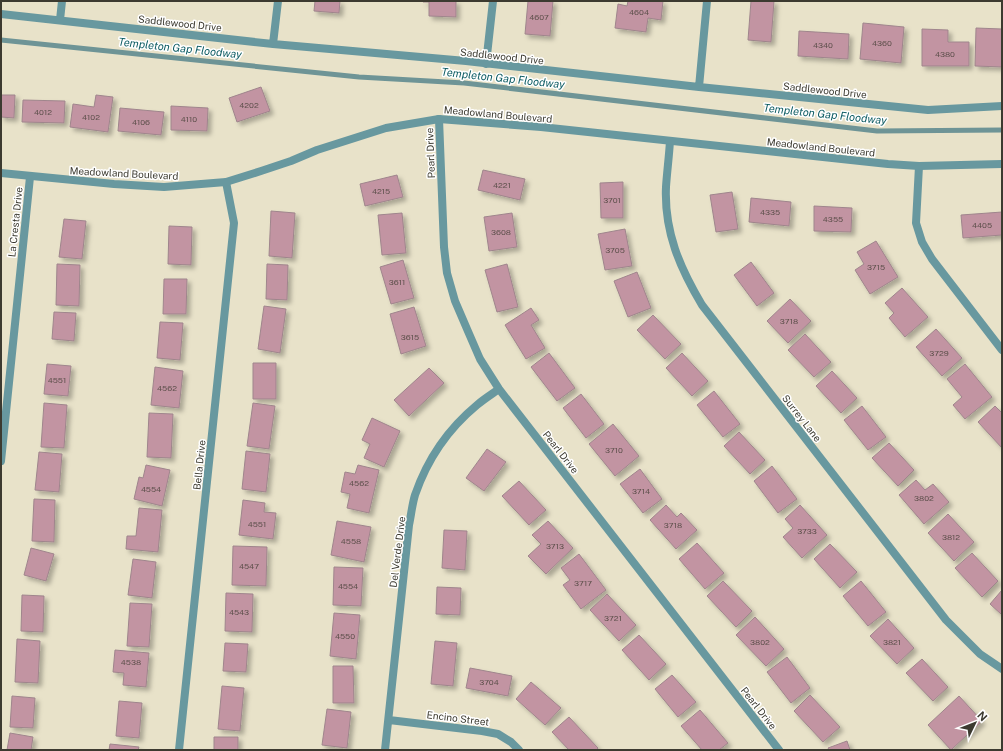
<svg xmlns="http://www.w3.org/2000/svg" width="1003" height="751" viewBox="0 0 1003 751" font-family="'Public Sans',sans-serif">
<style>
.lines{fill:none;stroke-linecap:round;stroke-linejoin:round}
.stream{stroke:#6e9496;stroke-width:5}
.building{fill:#c294a2;stroke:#9f858c;filter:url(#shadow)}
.minor{stroke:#68989f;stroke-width:8}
.tertiary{stroke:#68989f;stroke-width:8}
.labels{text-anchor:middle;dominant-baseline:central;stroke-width:3;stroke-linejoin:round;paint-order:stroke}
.number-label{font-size:8px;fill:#5e504c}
.street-label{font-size:10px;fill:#3c3a30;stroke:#fff}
.water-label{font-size:11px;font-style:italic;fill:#0d5c63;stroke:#fff}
</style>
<defs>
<filter id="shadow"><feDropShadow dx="3.5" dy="3.5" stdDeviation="2" flood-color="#0004"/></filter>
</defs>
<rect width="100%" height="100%" fill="#e8e2c9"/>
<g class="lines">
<path class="stream" d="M1,40L359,77L464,83L877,131L1002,130"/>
</g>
<path class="building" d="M315,1H340L339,13L314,11Z
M423,1H456V17L429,16V2H423Z
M528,1H553L550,36L525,34Z
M628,1H663L661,20L648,18L646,32L615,28L618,4L627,6Z
M751,1H774L771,42L748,40Z
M863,23L904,27L901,63L860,59Z
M976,28L1002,29V67L975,66Z
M922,29L948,30V42H969V66H922Z
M799,31L849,34L848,59L798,56Z
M261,87L270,111L237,122L229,98Z
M1,95H15L14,118L1,117Z
M96,95L113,97L108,132L70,127L73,104L94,107Z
M23,100L65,101L64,123L22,122Z
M171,106L208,108L207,131L171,130Z
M120,108L164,112L161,135L118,131Z
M483,170L525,179L520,200L478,190Z
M397,175L403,197L365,206L360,184Z
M623,182V218H601L600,183Z
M732,192L738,229L716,232L710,195Z
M751,198L791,202L789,226L749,222Z
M814,206L852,208L851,232L814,231Z
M271,211L295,213L292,258L269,256Z
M1002,212V235L963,238L961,215Z
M402,213L406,253L382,255L378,215Z
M512,213L517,247L489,251L484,217Z
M64,219L86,221L82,259L59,257Z
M169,226L192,227L191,265L168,264Z
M625,229L632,266L605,270L598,234Z
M876,241L898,277L870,294L855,270L864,264L857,252Z
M403,260L414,298L391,304L380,267Z
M751,262L774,293L757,306L734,275Z
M57,264L80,265L79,306L56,305Z
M267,264L288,265L287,300L266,299Z
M507,264L518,307L497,312L485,270Z
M637,272L651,308L628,317L614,281Z
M164,279H187L186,314H163Z
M902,288L928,317L905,337L889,318L894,313L885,303Z
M790,299L811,321L788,343L767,321Z
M264,306L286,309L280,353L258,349Z
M414,307L426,346L401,354L390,314Z
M531,308L539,320L531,325L545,348L526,359L505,325Z
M54,312L76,313L74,341L52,339Z
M653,315L681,344L665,359L637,330Z
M160,322L183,323L180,360L157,358Z
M936,329L962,358L942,376L916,347Z
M805,334L831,362L814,377L788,350Z
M549,353L575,388L557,401L531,367Z
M682,353L708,381L692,396L666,368Z
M253,363H276V399H253Z
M47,364L71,366L68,396L44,394Z
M965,364L992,397L965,419L953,405L962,397L947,379Z
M155,367L183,371L179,408L151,405Z
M429,368L444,383L409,416L394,400Z
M832,371L857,398L841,413L816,386Z
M714,391L740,424L723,437L697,405Z
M581,394L604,424L586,438L563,408Z
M44,403L67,405L64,448L41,447Z
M253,403L275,406L269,449L247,446Z
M862,406L886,437L868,450L844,420Z
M995,406L1002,413V448L978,422Z
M149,413L173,414L171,458L147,457Z
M372,418L400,431L384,467L364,458L370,444L362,440Z
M613,424L639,456L615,476L589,444Z
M739,432L765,460L750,474L724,446Z
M889,443L914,470L898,486L872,458Z
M487,449L506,462L484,491L466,478Z
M246,451L270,454L266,492L242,489Z
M39,452L62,454L59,492L35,490Z
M146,465L170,470L162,506L134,499L139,477L143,478Z
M358,465L379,470L369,513L347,508L350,494L341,492L345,472L355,474Z
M772,466L797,499L778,513L754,481Z
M640,469L662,499L643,513L620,484Z
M916,480L925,490L933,484L949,502L924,524L899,495Z
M519,481L546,510L529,525L502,496Z
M34,499L55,500L54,542L32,541Z
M243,500L265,503L264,512L276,513L273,539L239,535Z
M666,505L677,517L681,513L697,530L676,549L650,520Z
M800,505L827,535L802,558L783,537L793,528L785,519Z
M139,508L162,510L158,552L126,549L127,536H136Z
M948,514L974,542L954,561L928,533Z
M337,521L371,527L364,562L331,555Z
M548,521L573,548L546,574L528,556L541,544L532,535Z
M444,530L467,531L465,570L442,568Z
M697,543L724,573L705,589L679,559Z
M830,544L857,572L840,588L814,559Z
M233,546L267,547L266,586L232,585Z
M31,548L54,554L46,581L24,575Z
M972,553L998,581L982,597L955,568Z
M579,554L606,590L581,609L563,585L570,580L561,568Z
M133,559L156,562L152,598L128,595Z
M334,567L363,568L361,606L333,605Z
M723,581L752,611L736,627L707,596Z
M861,581L886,612L868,626L843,596Z
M437,587L461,588L460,615L436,614Z
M1002,590V615L990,604Z
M226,593L253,594L252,632L225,631Z
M607,594L636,625L619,641L590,610Z
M22,595L44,596L43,632L21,631Z
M130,603L152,604L149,647L127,646Z
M334,613L360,615L356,659L330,656Z
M755,617L784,649L766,666L736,635Z
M888,619L914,648L897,664L870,636Z
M639,635L666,664L649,680L622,650Z
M17,639L40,641L38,683L15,682Z
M435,641L457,643L453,686L431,684Z
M225,643L248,644L246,672L223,671Z
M115,650L149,653L146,687L123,685L124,673L113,672Z
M787,657L810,688L791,703L767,672Z
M922,659L948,687L933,701L906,673Z
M333,666H353L354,703H333Z
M470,668L512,676L508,696L466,688Z
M672,675L696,702L678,717L655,689Z
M531,682L561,708L545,725L516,699Z
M222,686L244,688L240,731L218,729Z
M810,695L840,727L823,742L794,711Z
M12,696L35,698L33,728L10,727Z
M959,696L982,721L951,750L928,725Z
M119,701L142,703L139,738L116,736Z
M327,709L351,712L347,748L322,745Z
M700,710L728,743L719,750H702L681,726Z
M569,717L598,748L596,750H569L552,732Z
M10,733L33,737L31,750H7Z
M214,737H238V750H214Z
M847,741L850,750H829L828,748Z
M110,744L139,747L138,750H109Z"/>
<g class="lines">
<path class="minor" d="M1,14L273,44L466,61L699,87L928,110L1002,106
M60,20L62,1
M273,44L278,1
M486,64L493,1
M699,87L707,1
M439,119L444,247L447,273L455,301L467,329L480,359L499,389L779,750
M670,141C669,157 667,172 666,187C664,232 680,268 702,305L946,620L980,654L1002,669
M919,166L916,223L922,242L932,259L1002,350
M1,461L30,177
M389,720L482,731L498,734L511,742L519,750
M179,750L234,223L226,182
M385,750L409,525C411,516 412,505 415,495C427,460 448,429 477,405C484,399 492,394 499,389"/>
<path class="tertiary" d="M1,173L114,184L164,187L226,182L261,171L291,161L317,150L386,128L439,119L541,127L888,164L919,166L1002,164"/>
</g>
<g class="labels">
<g class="number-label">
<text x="639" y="12">4604</text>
<text x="539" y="17">4607</text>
<text x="882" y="43">4360</text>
<text x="823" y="45">4340</text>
<text x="945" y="54">4380</text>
<text x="249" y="105">4202</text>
<text x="43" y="112">4012</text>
<text x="91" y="117">4102</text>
<text x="189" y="119">4110</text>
<text x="141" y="122">4106</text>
<text x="502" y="185">4221</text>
<text x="381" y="191">4215</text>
<text x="612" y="200">3701</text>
<text x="770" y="212">4335</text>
<text x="833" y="219">4355</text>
<text x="982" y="225">4405</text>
<text x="501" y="232">3608</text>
<text x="615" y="250">3705</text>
<text x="876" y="267">3715</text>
<text x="397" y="282">3611</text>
<text x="789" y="321">3718</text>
<text x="410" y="337">3615</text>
<text x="939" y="353">3729</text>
<text x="57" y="380">4551</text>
<text x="167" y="388">4562</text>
<text x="614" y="450">3710</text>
<text x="359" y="483">4562</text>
<text x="151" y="489">4554</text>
<text x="641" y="491">3714</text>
<text x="924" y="498">3802</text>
<text x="257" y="524">4551</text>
<text x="673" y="525">3718</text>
<text x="807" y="531">3733</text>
<text x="951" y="537">3812</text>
<text x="351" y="541">4558</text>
<text x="555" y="546">3713</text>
<text x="249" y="566">4547</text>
<text x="583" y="583">3717</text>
<text x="348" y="586">4554</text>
<text x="239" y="612">4543</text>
<text x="613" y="618">3721</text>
<text x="345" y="636">4550</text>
<text x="760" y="642">3802</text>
<text x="892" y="642">3821</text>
<text x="131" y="662">4538</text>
<text x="489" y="682">3704</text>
</g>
<g class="street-label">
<text transform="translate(180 23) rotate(6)">Saddlewood Drive</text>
<text transform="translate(502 56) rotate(6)">Saddlewood Drive</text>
<text transform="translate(825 90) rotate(6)">Saddlewood Drive</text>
<text transform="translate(498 114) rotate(5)">Meadowland Boulevard</text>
<text transform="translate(821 147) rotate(6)">Meadowland Boulevard</text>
<text transform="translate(430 153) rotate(-92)">Pearl Drive</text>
<text transform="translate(124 173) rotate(3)">Meadowland Boulevard</text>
<text transform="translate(15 222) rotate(-84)">La Cresta Drive</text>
<text transform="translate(802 418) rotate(52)">Surrey Lane</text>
<text transform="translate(561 452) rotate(52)">Pearl Drive</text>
<text transform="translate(199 465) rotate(-84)">Bella Drive</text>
<text transform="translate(397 552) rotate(-83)">Del Verde Drive</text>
<text transform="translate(759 708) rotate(52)">Pearl Drive</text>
<text transform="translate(458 718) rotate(7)">Encino Street</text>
</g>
<g class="water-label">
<text transform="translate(180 48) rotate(6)">Templeton Gap Floodway</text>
<text transform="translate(503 78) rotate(6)">Templeton Gap Floodway</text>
<text transform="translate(825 114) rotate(6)">Templeton Gap Floodway</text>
</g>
</g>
<rect width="1003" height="751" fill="none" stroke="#3c3a30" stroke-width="4"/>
<g transform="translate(975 723) rotate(47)" stroke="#ffffff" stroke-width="3" paint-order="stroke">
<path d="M0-3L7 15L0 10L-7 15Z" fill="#3c3a30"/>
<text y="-6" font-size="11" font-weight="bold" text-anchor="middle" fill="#3c3a30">N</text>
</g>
</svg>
